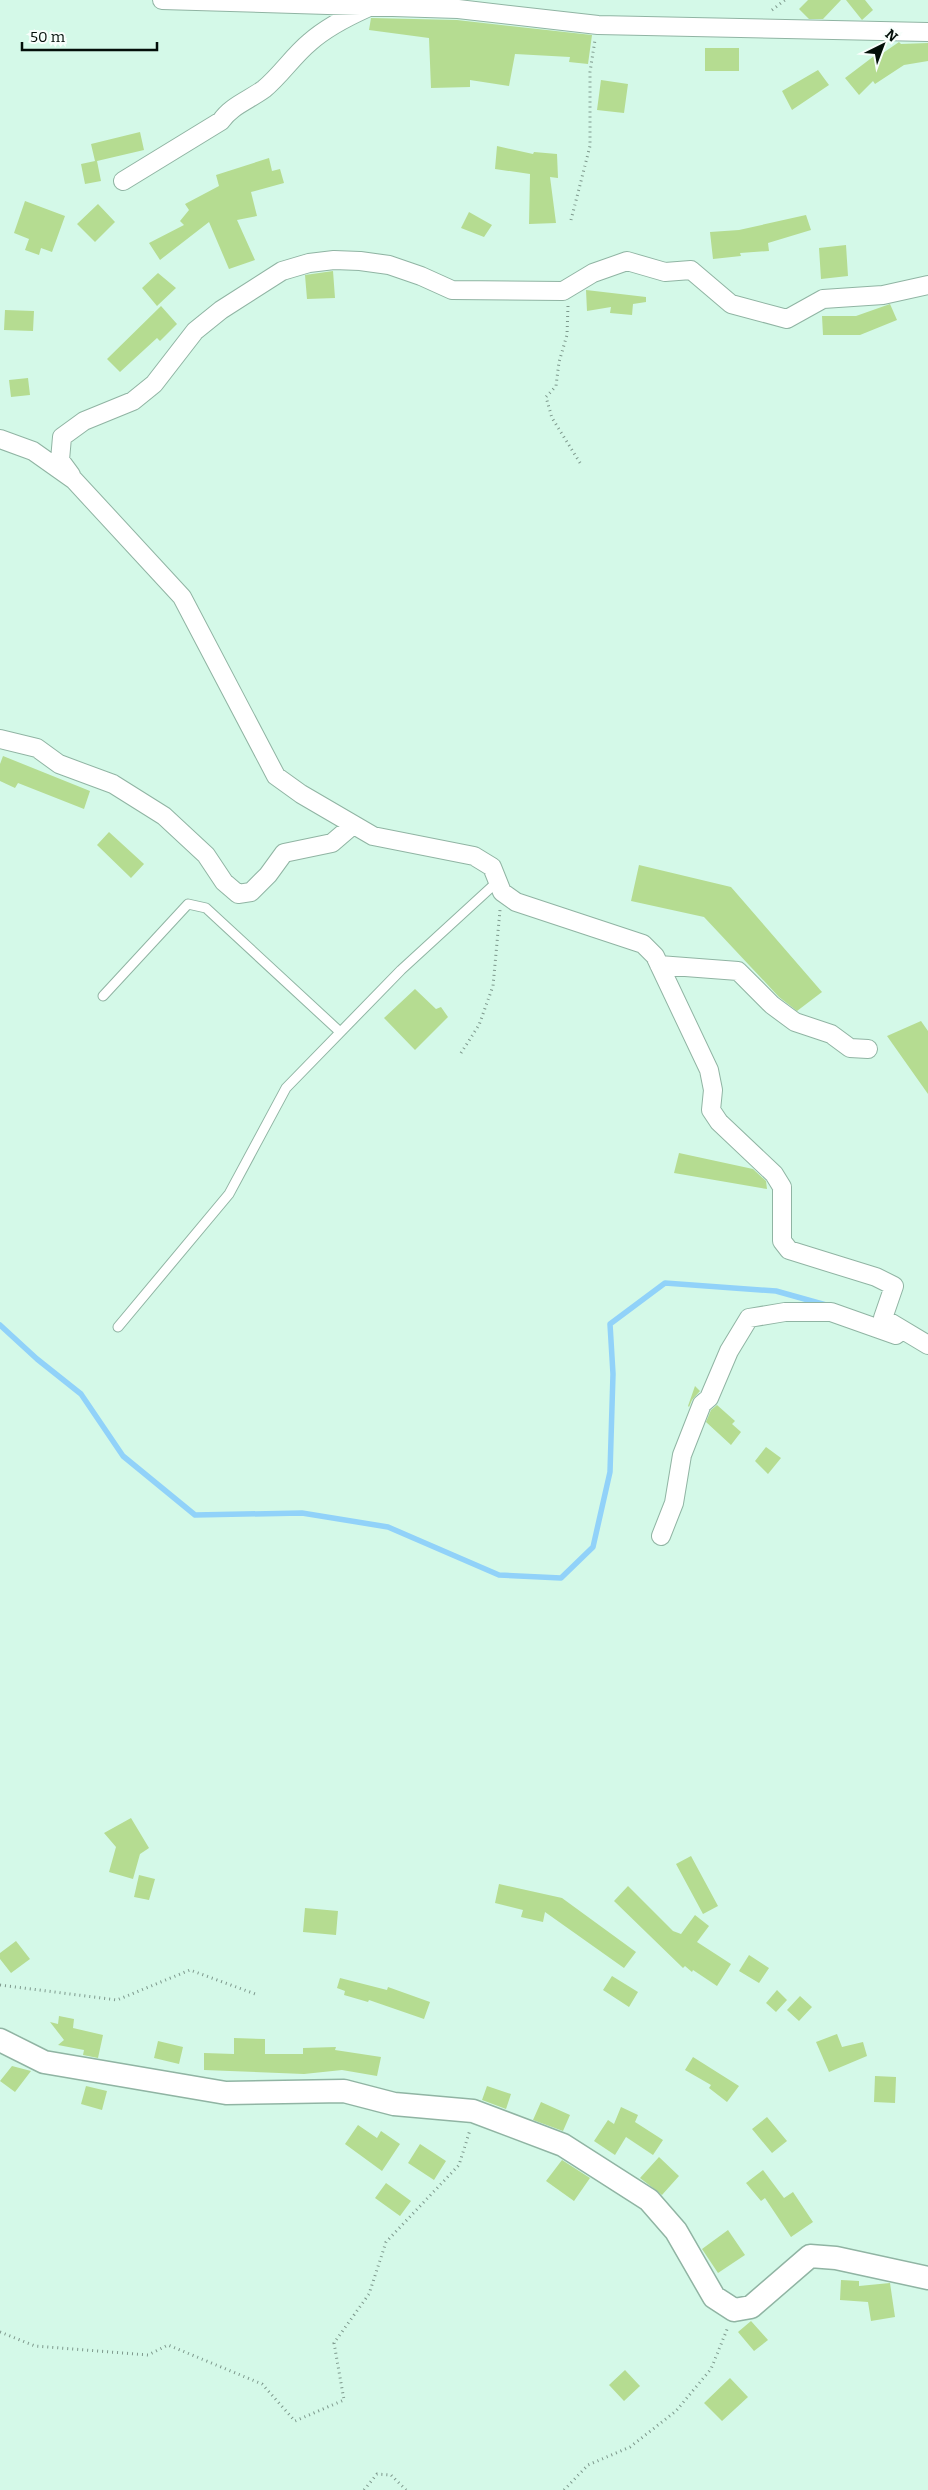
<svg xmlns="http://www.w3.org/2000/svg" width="928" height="2490" viewBox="0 0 928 2490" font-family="Bitter,serif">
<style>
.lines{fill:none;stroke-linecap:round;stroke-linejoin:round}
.stream{stroke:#91d2f9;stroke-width:5.5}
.building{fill:#b5dc91}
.service-casing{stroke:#90b4a3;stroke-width:11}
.minor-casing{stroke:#90b4a3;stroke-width:20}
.tertiary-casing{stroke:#90b4a3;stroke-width:25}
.path{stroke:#7d988c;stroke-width:3;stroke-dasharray:1 4;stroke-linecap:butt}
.service{stroke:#fff;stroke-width:9}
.minor{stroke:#fff;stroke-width:18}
.tertiary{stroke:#fff;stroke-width:22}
</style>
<rect width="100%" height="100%" fill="#d4f9e8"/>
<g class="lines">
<path class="stream" d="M0,1325L37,1359L81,1394L123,1456L195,1515L302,1513L388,1527L499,1575L561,1578L593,1547L610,1472L613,1374L610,1324L665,1283L776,1291L826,1305"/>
</g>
<path class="building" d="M808,0H841L823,19H809L799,9Z
M846,0H865L873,10L862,20Z
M371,18L457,20L592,35L588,64L569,62L570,57L515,54L509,86L470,80V87L431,88L429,38L369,30Z
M899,42L901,44L928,43V61L904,65L875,84L873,81L859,95L845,78L882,50L883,53Z
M705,48H739V71H705Z
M818,70L829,85L792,110L782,91Z
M601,80L628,84L624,113L597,110Z
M140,132L144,150L97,161L101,181L85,184L81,164L95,161L91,144Z
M497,146L533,154L534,152L557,154L558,178L550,177L556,223L529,224L530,174L495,169Z
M269,158L272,171L280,169L284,183L251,192L257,216L237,220L255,260L229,269L209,222L160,260L149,243L184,225L180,221L189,210L185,204L219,186L216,175Z
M25,201L65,216L52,252L41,248L39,255L25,250L29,239L14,233Z
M98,204L115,222L95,242L77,224Z
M469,212L492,225L484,237L461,228Z
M806,215L811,230L768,243L769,251L740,253L741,256L713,259L710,232L739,230Z
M846,245L848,276L821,279L819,248Z
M333,271L335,298L307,299L305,275Z
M158,273L176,288L157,306L142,288Z
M586,290L646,297V302L633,304L632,315L610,313L611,307L587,311Z
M890,304L897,320L860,335H823L822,316H856Z
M161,306L177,324L160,341L157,338L120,372L107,359Z
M5,310L34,311L33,331L4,330Z
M28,378L30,395L11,397L9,380Z
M3,756L90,791L84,809L18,783L15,788L0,781V764Z
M109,832L144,864L131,878L97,845Z
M639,865L731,887L822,992L797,1011L779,997L704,917L631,901Z
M415,989L436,1009L441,1007L448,1017L415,1050L384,1018Z
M921,1021L928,1031V1094L887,1036Z
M679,1153L753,1169L766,1181L767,1189L674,1173Z
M695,1386L700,1391L692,1400L689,1407L688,1406Z
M717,1405L735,1421L732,1424L741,1432L731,1445L706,1422L711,1410Z
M766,1447L781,1458L768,1474L755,1461Z
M131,1818L149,1848L140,1854L133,1879L109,1872L116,1847L104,1833Z
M691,1856L718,1906L703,1914L676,1864Z
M139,1875L155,1879L149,1900L134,1897Z
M499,1884L562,1898L636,1952L624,1968L545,1912L543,1922L521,1917L523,1910L495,1903Z
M628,1886L673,1931L681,1934L695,1915L709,1926L697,1942L731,1964L717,1986L693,1970L692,1972L685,1966L683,1968L614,1901Z
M305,1908L338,1911L336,1935L303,1932Z
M16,1941L30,1959L11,1973L0,1959V1953Z
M749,1955L769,1968L759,1983L739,1971Z
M612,1976L638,1992L629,2007L603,1990Z
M340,1978L387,1990L388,1987L430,2002L424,2019L369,2000L368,2002L344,1995L345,1991L337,1988Z
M777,1990L787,2000L776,2012L766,2003Z
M800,1996L812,2007L799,2021L787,2010Z
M59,2016L74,2019L73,2028L103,2035L98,2058L83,2055L84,2050L58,2045L64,2040L50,2022L58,2024Z
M837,2034L842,2047L863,2042L867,2056L829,2072L816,2042Z
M234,2038L265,2039V2054H303V2048L336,2047L335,2050L381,2057L377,2076L342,2070L304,2074L204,2070V2053L234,2054Z
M158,2041L183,2047L179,2064L154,2058Z
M693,2057L739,2086L727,2102L709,2088L711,2085L685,2070Z
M12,2066L31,2071L15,2092L0,2081Z
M875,2076L896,2077L895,2103L874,2102Z
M86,2086L107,2091L102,2110L81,2104Z
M487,2086L511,2094L506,2109L482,2100Z
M541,2102L570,2115L563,2131L533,2120Z
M621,2107L638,2115L635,2122L663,2140L653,2155L626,2137L615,2155L594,2141L608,2120L614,2124Z
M767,2117L787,2141L772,2153L752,2129Z
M358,2125L377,2138L381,2131L400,2144L382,2171L345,2144Z
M420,2144L446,2161L434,2180L408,2163Z
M659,2157L679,2176L662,2195L640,2178Z
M562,2160L590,2178L574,2201L546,2181Z
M763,2170L784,2198L793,2192L813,2222L791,2237L765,2198L761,2201L746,2183Z
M386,2183L411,2201L400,2216L375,2198Z
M728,2230L745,2255L718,2273L702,2249Z
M841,2280L859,2281V2286L890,2283L895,2317L871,2321L868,2302L840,2300Z
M751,2321L768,2340L754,2351L738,2332Z
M625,2370L640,2386L624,2401L609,2385Z
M730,2378L748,2397L722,2421L704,2403Z"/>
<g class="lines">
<defs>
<path id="service" d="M103,996L188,904L206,908L339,1031
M118,1327L229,1194L286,1088L401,970L497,882"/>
<path id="minor" d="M162,0L458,9L598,25L928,32
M123,181L221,121C231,106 249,100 264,89C281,75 293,56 310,42C327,27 347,17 367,8
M0,439L33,451L74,480L182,597L276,776L301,794L373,836L474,856L492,867L502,892L516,902L643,944L655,956L709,1070L713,1090L711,1110L719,1122L774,1174L782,1187V1241L789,1250L876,1277L894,1286L883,1318L928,1345
M71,475L60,460L62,437L84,421L133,401L154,384L195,331L221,310L282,271L309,263L334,260L360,261L389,265L421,276L452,290L563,291L593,273L627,261L665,272L691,270L731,304L787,319L823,299L883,295L928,285
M0,739L37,748L59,764L113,784L164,816L206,855L224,882L238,894L251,892L268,875L284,853L332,843L353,825
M659,965L738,971L772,1005L795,1022L831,1034L850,1048L868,1049
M661,1536L674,1503L682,1455L702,1404L709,1398L729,1351L749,1318L785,1312H831L896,1335"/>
<path id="tertiary" d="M0,2040L44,2062L226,2093L344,2091L394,2104L473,2111L563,2145L649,2200L676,2231L714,2297L734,2310L751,2307L810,2256L836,2258L928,2278"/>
</defs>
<use href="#service" class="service-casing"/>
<use href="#minor" class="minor-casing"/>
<use href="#tertiary" class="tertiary-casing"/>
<path class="path" d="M772,10L785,0
M571,220L590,146V72L595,40
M568,306L567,335L559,362L556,386L546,397L552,418L582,466
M461,1053L479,1025L493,986L500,910
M0,1985L117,2000L190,1970L258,1995
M0,2332L35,2346L148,2355L168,2345L262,2384L295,2421L344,2400L334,2343L369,2294L386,2242L459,2165L470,2130
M364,2490L377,2474L391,2475L406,2490
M564,2490L588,2465L630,2447L676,2411L711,2369L728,2327"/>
<use href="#service" class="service"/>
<use href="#minor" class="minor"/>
<use href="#tertiary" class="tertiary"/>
</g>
<g transform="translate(883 45) rotate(42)" stroke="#f7fefb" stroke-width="4" paint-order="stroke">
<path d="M0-4L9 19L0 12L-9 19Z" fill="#030f09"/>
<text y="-8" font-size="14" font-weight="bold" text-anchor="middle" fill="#030f09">N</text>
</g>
<path d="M22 42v8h135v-8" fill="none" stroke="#030f09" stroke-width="2.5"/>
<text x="30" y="42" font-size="15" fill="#030f09" stroke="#f7fefb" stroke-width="4" paint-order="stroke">50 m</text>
</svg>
